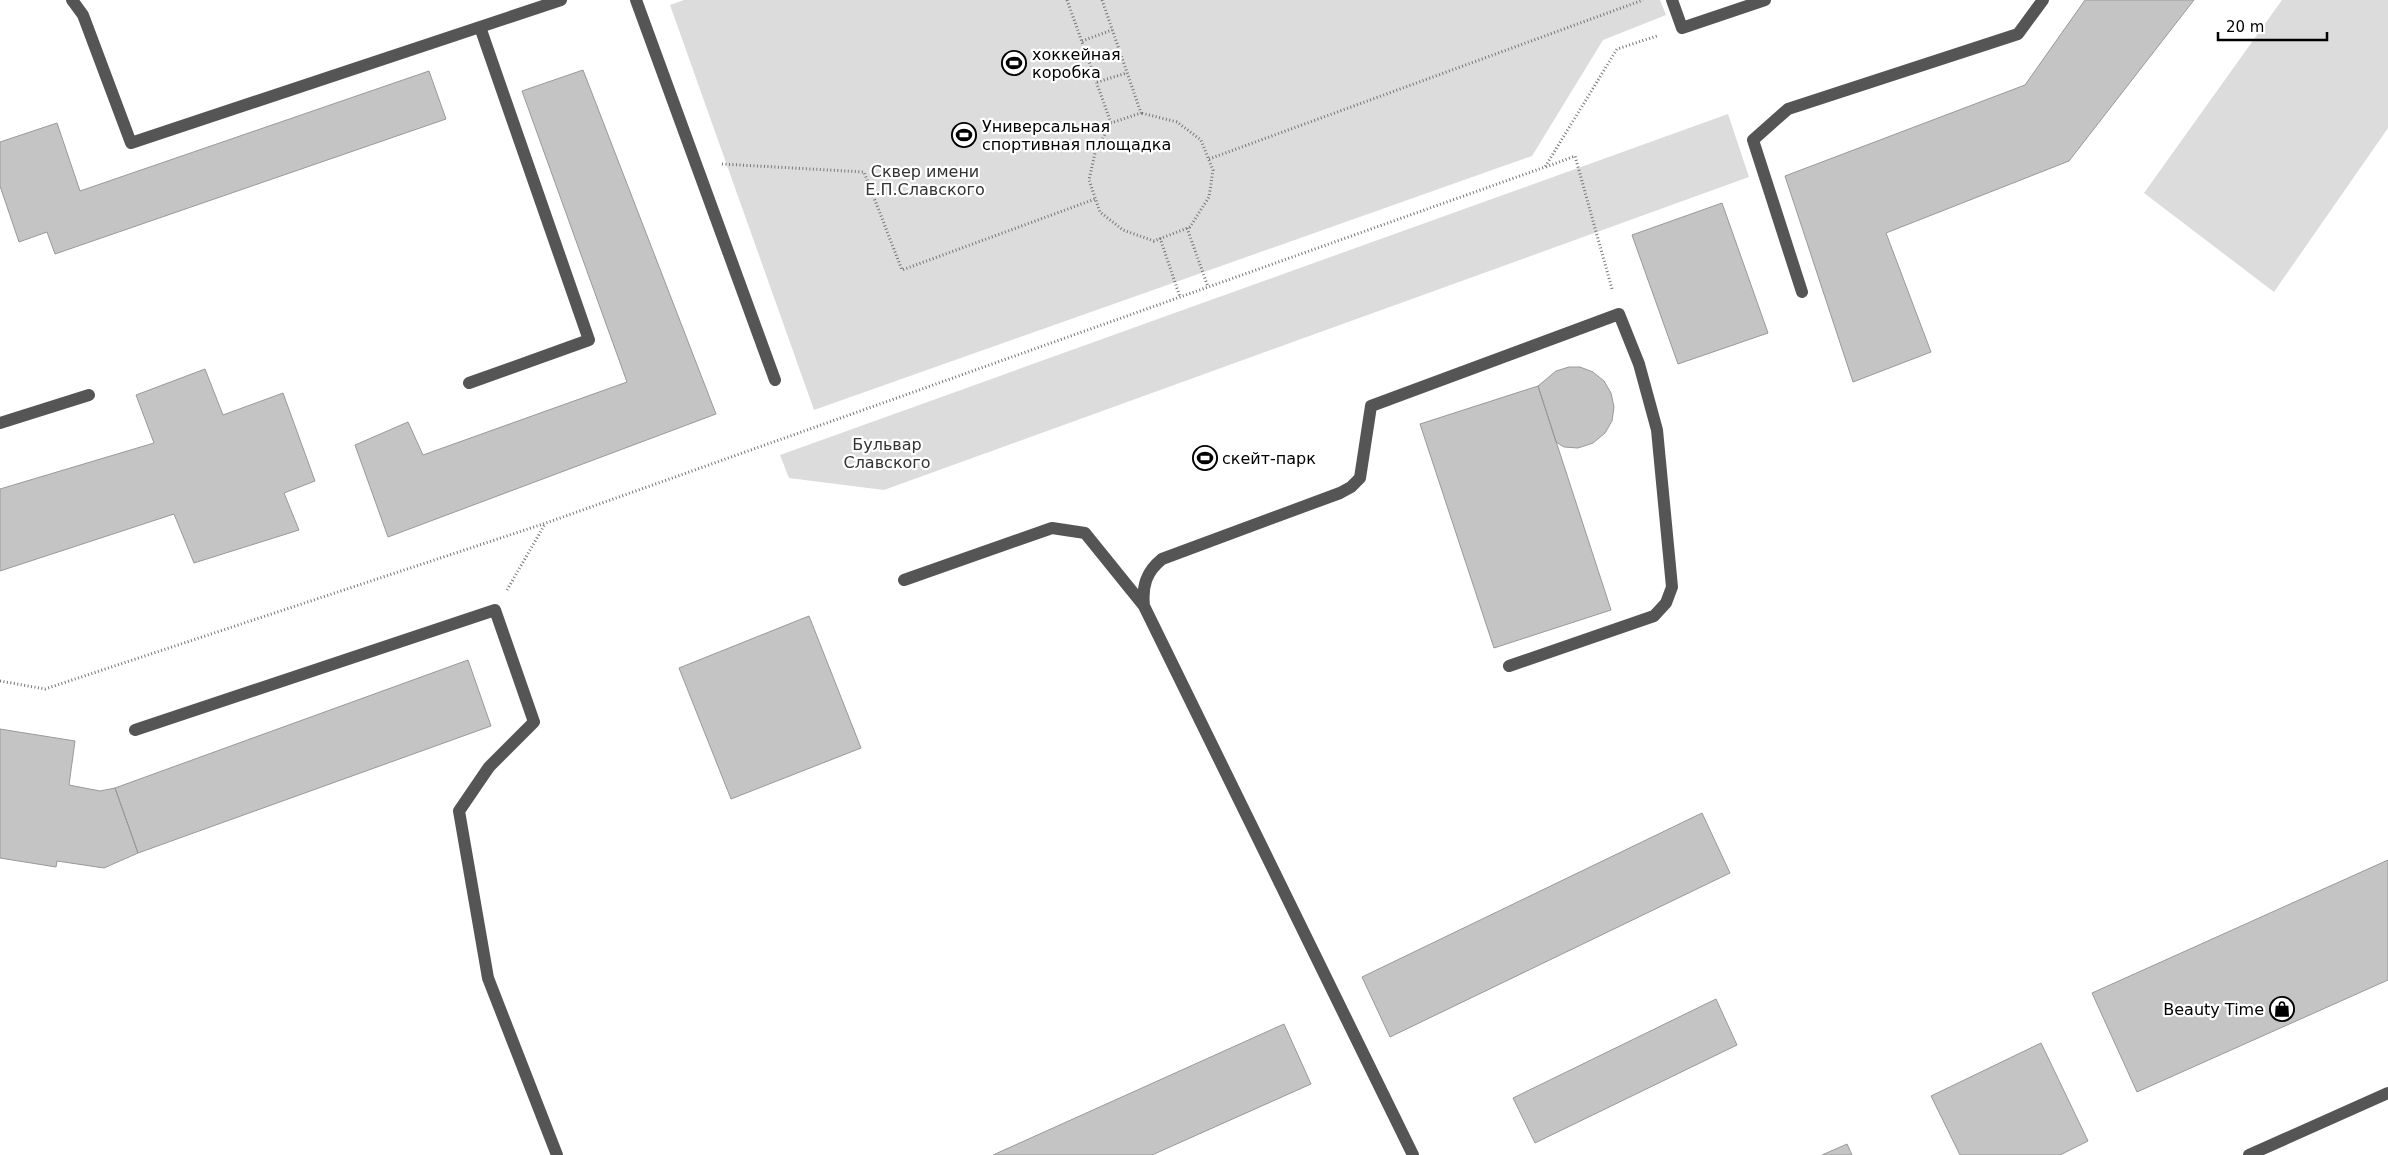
<svg xmlns="http://www.w3.org/2000/svg" width="2388" height="1155" viewBox="0 0 2388 1155" font-family="'DejaVu Sans',sans-serif">
<style>
.green{fill:#dcdcdc}
.building{fill:#c4c4c4;stroke:#999}
.lines{fill:none;stroke-linecap:round;stroke-linejoin:round}
.path{stroke:#777;stroke-width:3;stroke-dasharray:1 2.5;stroke-linecap:butt}
.minor{stroke:#555;stroke-width:12}
.labels{text-anchor:middle;dominant-baseline:central;stroke-width:4.5;stroke-linejoin:round;paint-order:stroke}
.poi-label{font-size:16px;fill:#000;stroke:#fff;text-anchor:start}
.park-label{font-size:16px;fill:#333;stroke:#fff}
</style>
<rect width="100%" height="100%" fill="#fff"/>
<path class="green" d="M684,0H1660L1666,15L1603,40L1532,156L814,410L670,5Z
M2282,0H2388V128L2274,292L2144,193Z
M1728,114L1749,177L884,490L789,478L780,455Z"/>
<path class="building" d="M2085,0H2194L2069,161L1886,233L1931,352L1853,382L1785,176L2025,85Z
M583,70L716,414L388,537L355,445L408,422L423,455L627,382L522,91Z
M429,71L446,119L55,254L47,232L19,242L0,186V142L57,123L80,191Z
M1722,203L1768,333L1678,364L1632,235Z
M1569,367H1580L1593,372L1604,381L1611,393L1614,407L1612,421L1605,433L1593,443L1578,448L1564,447L1556,442L1538,386L1556,371Z
M205,369L223,415L283,393L315,481L284,493L299,530L194,563L174,514L0,571V489L154,443L136,395Z
M1538,386L1611,610L1494,648L1420,424Z
M809,616L861,748L731,799L679,668Z
M468,660L491,726L138,853L115,788Z
M0,729L75,741L69,785L100,791L115,788L138,853L104,868L57,861L56,867L0,858Z
M1702,813L1730,873L1390,1037L1362,977Z
M2388,860V980L2137,1092L2092,993Z
M1716,999L1737,1045L1535,1143L1513,1098Z
M1284,1024L1311,1084L1152,1155H993Z
M2041,1043L2088,1141L2060,1155H1960L1931,1096Z
M1847,1144L1852,1155H1822Z"/>
<g class="lines">
<path class="path" d="M1067,0L1111,123
M1102,0L1141,113L1111,123L1095,153L1089,180L1100,212L1123,230L1154,241L1190,227L1209,197L1213,170L1201,140L1177,122L1141,113
M1082,41L1112,30
M1097,82L1127,73
M1209,159L1643,0
M722,164L864,172L902,270L1095,199
M1546,167L1575,156L1612,289
M1187,228L1208,287
M1160,238L1180,297
M507,590L545,524
M0,681L45,689L546,523L1545,167L1617,49L1657,36"/>
<path class="minor" d="M72,0L83,15L131,143L561,0
M636,0L775,380
M1672,0L1682,28L1765,0
M1802,292L1753,140L1788,109L2018,34L2043,0
M469,383L589,340L480,27
M0,423L89,395
M904,580L1052,528L1085,533L1144,606
M135,730L495,610L534,722L489,767L459,811L488,978L557,1155
M1413,1155L1144,606C1142,586 1146,572 1162,559L1340,493L1351,487L1360,478L1371,406L1619,314L1639,364L1657,430L1672,587L1666,603L1654,616L1509,666
M2249,1155L2388,1093"/>
</g>
<defs>
<symbol id="stadium-ring" viewBox="-11 -11 22 22"><circle r="9.5" fill="#fff" stroke="#000" stroke-width="1.5"/><path d="M0-5a6.5 5 0 1 0 0 10a6.5 5 0 1 0 0-10ZM-3.5-1.8h7v3.6h-7Z" fill="#000"/></symbol>
<symbol id="shop-ring" viewBox="-11 -11 22 22"><circle r="9.5" fill="#fff" stroke="#000" stroke-width="1.5"/><path d="M-5-2.5h2.3a2.7 3.5 0 0 1 5.4 0H5L5.5 6h-11ZM-1.5-2.5h3a1.5 2.3 0 0 0-3 0Z" fill="#000"/></symbol>
</defs>
<g fill-rule="evenodd">
<use href="#stadium-ring" x="1000" y="49" width="28" height="28"/>
<use href="#stadium-ring" x="950" y="121" width="28" height="28"/>
<use href="#stadium-ring" x="1191" y="444" width="28" height="28"/>
<use href="#shop-ring" x="2268" y="995" width="28" height="28"/>
</g>
<g class="labels">
<g class="poi-label">
<text x="1032" y="54">хоккейная<tspan x="1032" dy="18">коробка</tspan></text>
<text x="982" y="126">Универсальная<tspan x="982" dy="18">спортивная площадка</tspan></text>
<text x="1222" y="458">скейт-парк</text>
<text x="2264" y="1009" text-anchor="end">Beauty Time</text>
</g>
<g class="park-label">
<text x="925" y="171">Сквер имени<tspan x="925" dy="18">Е.П.Славского</tspan></text>
<text x="887" y="444">Бульвар<tspan x="887" dy="18">Славского</tspan></text>
</g>
</g>
<path d="M2218 32v8h109v-8" fill="none" stroke="#000000" stroke-width="2.5"/>
<text x="2226" y="32" font-size="15" fill="#000000" stroke="#ffffff" stroke-width="4" paint-order="stroke">20 m</text>
</svg>
